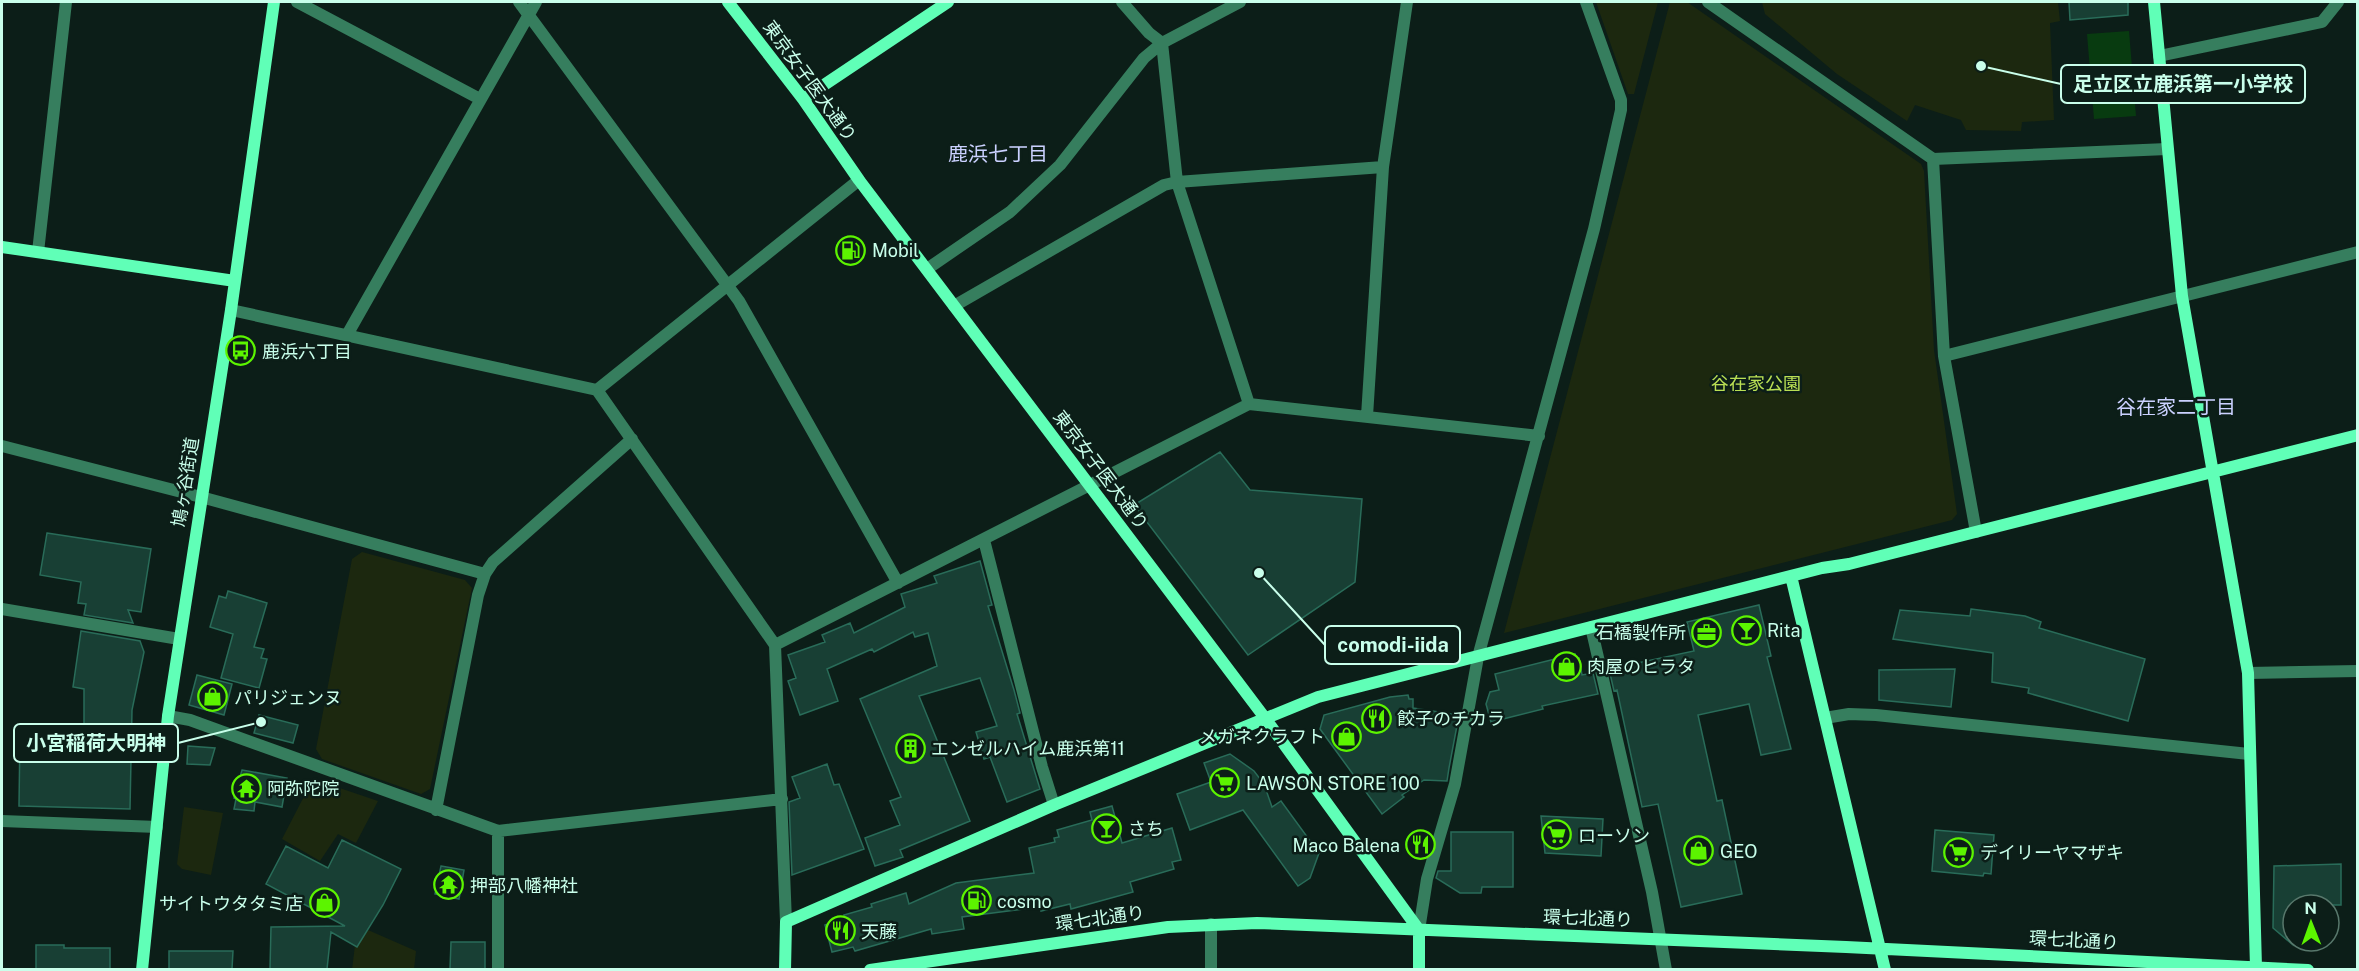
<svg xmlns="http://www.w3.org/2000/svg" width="2359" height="971" viewBox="0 0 2359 971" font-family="'Public Sans','Noto Sans JP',sans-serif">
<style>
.green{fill:#1c280f}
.water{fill:#083b10}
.building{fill:#183f34;stroke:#296c59;stroke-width:1.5}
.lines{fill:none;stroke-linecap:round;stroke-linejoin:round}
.street{stroke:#367e5e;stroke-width:12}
.secondary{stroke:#60ffb7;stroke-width:12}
.labels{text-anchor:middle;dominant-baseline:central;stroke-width:5;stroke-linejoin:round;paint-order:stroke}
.street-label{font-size:18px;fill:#c9ffeb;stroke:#0c1e18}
.poi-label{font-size:18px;fill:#c9ffeb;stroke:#0c1e18;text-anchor:start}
.park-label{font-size:18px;fill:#bae054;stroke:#0c1e18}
.neighbourhood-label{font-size:20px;fill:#cbd1ff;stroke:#0c1e18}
.leader{fill:none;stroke:#c9ffeb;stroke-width:2}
.callout-dot{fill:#c9ffeb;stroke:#0c1e18;stroke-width:2}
.callout{fill:#0c1e18;stroke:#c9ffeb;stroke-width:2}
.callout-label{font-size:20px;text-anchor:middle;font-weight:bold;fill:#c9ffeb}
</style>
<rect width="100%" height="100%" fill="#0c1e18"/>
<path class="green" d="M1596,2H1658L1634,94H1628Z
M1670,2H1687L1921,164L1924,171L1934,350L1957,514L1952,520L1504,633Z
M1762,2H2058L2060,21L2050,23L2054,120L2022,122L2021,131L1966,130L1961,120L1915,105L1907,121L1837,74L1765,14Z
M362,552L465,580L472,588L430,789L421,794L322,759L316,749L352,559Z
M313,779L378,801L356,843L338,834L320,861L282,839Z
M184,807L223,813L211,875L182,869L177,864Z
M368,930L416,951L414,969L352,970L355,945Z"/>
<path class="water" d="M2129,31L2136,116L2094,119L2087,34Z"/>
<path class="building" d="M2069,2H2128V15L2070,20Z
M1220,452L1250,490L1362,499L1355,582L1248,655L1134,505Z
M47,533L151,549L141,612L128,610L133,623L84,615L86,604L78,603L81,582L40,575Z
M980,561L992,605L988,606L1014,690L1020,713L1017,714L1040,789L1007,802L990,757L984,759L976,732L997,726L980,678L919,696L970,821L900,850L903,857L875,866L865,838L900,825L890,801L901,797L860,699L937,666L928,633L915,637L913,632L874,652L872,649L827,669L838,701L800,715L788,681L796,678L788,655L825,642L822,635L850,623L854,633L905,607L901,594L937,583L934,576Z
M228,591L267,603L254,647L264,649L261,658L267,659L259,688L221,678L233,634L210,627L219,596L226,598Z
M1759,605L1771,656L1767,657L1791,749L1761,755L1749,704L1698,715L1717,801L1722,800L1742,894L1681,907L1658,804L1642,807L1617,690L1614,691L1609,669L1694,651L1687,622Z
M1971,609L2025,616L2041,622L2039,628L2145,659L2128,721L2028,693L2029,688L1992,682L1993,653L1893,639L1900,610L1970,616Z
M81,631L140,641L144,652L132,710L130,809L19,806L20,733L84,734V689L73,687Z
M1575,654V658H1579L1582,675L1593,673L1598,694L1542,706L1543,709L1491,722L1486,704L1490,692L1499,690L1495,674Z
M1955,669L1951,707L1879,700V670Z
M197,675L232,684L224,715L189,705Z
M1408,695L1409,699H1413V708L1459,715L1449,768L1447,781L1424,780L1402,795L1404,797L1382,814L1320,729L1324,715L1390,697Z
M259,715L298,725L293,743L254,733Z
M188,746L215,748L210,765L187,764Z
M1230,754L1254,771L1264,784L1272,807L1281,801L1319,853L1310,878L1298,886L1243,810L1190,830L1177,794L1211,782L1204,763Z
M827,764L834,785L839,784L864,849L792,875L789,802L800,798L792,777Z
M242,770L287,778L282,807L255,802L254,811L234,809L236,799L234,798Z
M1112,806L1122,843L1172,828L1181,860L1172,862L1174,869L1130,882L1133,892L1071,909L1070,904L1041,911L1040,907L962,917L964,929L932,934L931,929L855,951L853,947L832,952L825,925L845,918L844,915L872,907L871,904L906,893L909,904L956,883L1034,873L1029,848L1055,842L1054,838L1059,837L1057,830L1092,820L1090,812Z
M1541,816L1603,819L1601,856L1545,853Z
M1935,830L1994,835L1991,874L1984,873L1983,876L1932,871Z
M1451,832H1513V887H1482L1481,893H1460L1436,878L1438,871H1451Z
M342,840L401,869L383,905L357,947L331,932L327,969H270L271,927L345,926L266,884L286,846L328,868Z
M2341,864V905H2293V945L2273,928L2274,866Z
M441,866L464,870L459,899L435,894Z
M451,942H485V969H450Z
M36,945H64V948H110V969H36Z
M169,951H233L232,969H169Z"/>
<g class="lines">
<path class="street" d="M297,2L480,99
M519,2L739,301L898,583
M1708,2L1933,159L2167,149
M2159,56L2322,22L2338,2
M1933,159L1944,356L1976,532
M38,252L66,2
M927,269L1010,212L1060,165L1144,58L1162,43L1240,2
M954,306L1164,185L1177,182L1383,167
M231,310L597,390L859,180
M347,335L536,2
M1944,356L2358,252
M597,390L775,645L786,922
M1249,404L1539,436
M1367,416L1383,167L1407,2
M2,446L201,497L485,574
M984,540L1042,767L1054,805
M2,609L179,639
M1591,627L1652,892L1666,970
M775,645L1249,404L1177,182L1162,43L1149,33L1122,2
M2248,673L2358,671
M168,716L190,720L498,831L782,799
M1825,718L1849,714L1876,715L2249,754
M436,810L478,595L485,574L493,562L632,439
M2,821L157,827
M1419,930L1427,879L1455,784L1478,657L1594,229L1621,110V100L1586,2
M498,970V831
M1211,970V924"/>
<path class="secondary" d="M728,2L803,99L859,180L1265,718L1419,930V970
M2154,2L2182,296L2248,673L2256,967
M803,99L948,2
M2,247L235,281
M1791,576L1885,970
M142,970L168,716L231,310L274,2
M785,970L786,922L1054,805L1318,697L1822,568L1849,564L2358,435
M870,970L1168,927L1257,923L1846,947L2308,970"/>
</g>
<defs>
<symbol id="fuel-ring" viewBox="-11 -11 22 22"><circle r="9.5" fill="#0c1e18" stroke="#5cf400" stroke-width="1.5"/><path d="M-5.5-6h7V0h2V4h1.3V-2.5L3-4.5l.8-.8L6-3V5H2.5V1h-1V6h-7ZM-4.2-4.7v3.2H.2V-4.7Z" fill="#5cf400"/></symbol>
<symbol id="bus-ring" viewBox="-11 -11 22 22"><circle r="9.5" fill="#0c1e18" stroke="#5cf400" stroke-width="1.5"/><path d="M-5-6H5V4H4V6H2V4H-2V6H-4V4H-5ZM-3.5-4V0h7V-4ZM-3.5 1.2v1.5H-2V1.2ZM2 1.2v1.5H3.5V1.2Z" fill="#5cf400"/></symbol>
<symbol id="bar-ring" viewBox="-11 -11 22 22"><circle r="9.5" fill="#0c1e18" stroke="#5cf400" stroke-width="1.5"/><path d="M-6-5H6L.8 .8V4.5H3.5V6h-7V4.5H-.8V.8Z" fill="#5cf400"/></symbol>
<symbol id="office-ring" viewBox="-11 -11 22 22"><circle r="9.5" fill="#0c1e18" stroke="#5cf400" stroke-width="1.5"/><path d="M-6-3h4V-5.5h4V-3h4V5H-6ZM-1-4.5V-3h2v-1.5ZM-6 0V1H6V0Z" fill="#5cf400"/></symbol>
<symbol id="shop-ring" viewBox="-11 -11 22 22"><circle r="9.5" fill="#0c1e18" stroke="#5cf400" stroke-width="1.5"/><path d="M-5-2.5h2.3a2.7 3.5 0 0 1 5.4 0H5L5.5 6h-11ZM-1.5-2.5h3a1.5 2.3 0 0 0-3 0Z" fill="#5cf400"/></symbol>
<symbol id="restaurant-ring" viewBox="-11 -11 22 22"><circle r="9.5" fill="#0c1e18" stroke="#5cf400" stroke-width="1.5"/><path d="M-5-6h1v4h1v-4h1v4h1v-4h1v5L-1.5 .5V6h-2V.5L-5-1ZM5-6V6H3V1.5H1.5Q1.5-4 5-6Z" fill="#5cf400"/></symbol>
<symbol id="building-ring" viewBox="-11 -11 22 22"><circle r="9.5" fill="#0c1e18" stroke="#5cf400" stroke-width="1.5"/><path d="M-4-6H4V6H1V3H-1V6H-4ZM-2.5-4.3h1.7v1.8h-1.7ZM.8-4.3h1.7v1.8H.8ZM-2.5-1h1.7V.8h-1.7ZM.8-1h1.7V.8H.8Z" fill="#5cf400"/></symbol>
<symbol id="supermarket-ring" viewBox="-11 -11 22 22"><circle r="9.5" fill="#0c1e18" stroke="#5cf400" stroke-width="1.5"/><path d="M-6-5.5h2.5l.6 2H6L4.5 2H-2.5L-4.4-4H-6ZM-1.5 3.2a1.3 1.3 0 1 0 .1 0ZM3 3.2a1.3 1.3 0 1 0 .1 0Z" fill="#5cf400"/></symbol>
<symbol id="temple-ring" viewBox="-11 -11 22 22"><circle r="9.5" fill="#0c1e18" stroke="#5cf400" stroke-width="1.5"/><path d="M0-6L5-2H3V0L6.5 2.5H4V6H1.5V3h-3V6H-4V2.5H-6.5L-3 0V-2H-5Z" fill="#5cf400"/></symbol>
</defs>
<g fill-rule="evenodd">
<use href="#fuel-ring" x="834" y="234" width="33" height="33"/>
<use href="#bus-ring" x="224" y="334" width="33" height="33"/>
<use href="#bar-ring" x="1730" y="614" width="33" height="33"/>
<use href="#office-ring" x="1690" y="616" width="33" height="33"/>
<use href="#shop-ring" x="1550" y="650" width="33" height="33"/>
<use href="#shop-ring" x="196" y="680" width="33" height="33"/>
<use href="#restaurant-ring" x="1360" y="702" width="33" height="33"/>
<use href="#shop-ring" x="1330" y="720" width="33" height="33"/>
<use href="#building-ring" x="894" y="732" width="33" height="33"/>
<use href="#supermarket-ring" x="1208" y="766" width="33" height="33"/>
<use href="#temple-ring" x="230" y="772" width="33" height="33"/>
<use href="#bar-ring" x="1090" y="812" width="33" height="33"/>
<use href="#supermarket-ring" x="1540" y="818" width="33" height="33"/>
<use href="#restaurant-ring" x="1404" y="828" width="33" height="33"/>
<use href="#shop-ring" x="1682" y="834" width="33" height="33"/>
<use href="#supermarket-ring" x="1942" y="836" width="33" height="33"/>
<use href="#temple-ring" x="432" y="868" width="33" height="33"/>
<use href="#fuel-ring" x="960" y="884" width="33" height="33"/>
<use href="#shop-ring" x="308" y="886" width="33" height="33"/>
<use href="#restaurant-ring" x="824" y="914" width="33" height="33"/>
</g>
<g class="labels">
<g class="street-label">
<text transform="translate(810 81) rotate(54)">東京女子医大通り</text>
<text transform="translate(1101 470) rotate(53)">東京女子医大通り</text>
<text transform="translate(185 482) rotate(-81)">鳩ヶ谷街道</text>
<text transform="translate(1100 918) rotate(-8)">環七北通り</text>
<text transform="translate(1588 918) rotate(2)">環七北通り</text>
<text transform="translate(2074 940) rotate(3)">環七北通り</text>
</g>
<g class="poi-label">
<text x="872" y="250">Mobil</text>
<text x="262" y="351">鹿浜六丁目</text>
<text x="1767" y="630">Rita</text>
<text x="1686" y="632" text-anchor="end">石橋製作所</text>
<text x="1587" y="666">肉屋のヒラタ</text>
<text x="234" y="697">パリジェンヌ</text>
<text x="1397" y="718">餃子のチカラ</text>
<text x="1325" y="736" text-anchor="end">メガネクラフト</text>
<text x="931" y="748">エンゼルハイム鹿浜第11</text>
<text x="1246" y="783">LAWSON STORE 100</text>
<text x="267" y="788">阿弥陀院</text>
<text x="1128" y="828">さち</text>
<text x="1578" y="835">ローソン</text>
<text x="1400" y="845" text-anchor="end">Maco Balena</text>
<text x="1720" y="851">GEO</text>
<text x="1980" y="852">デイリーヤマザキ</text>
<text x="470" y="885">押部八幡神社</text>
<text x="997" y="901">cosmo</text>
<text x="303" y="903" text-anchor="end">サイトウタタミ店</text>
<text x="861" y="931">天藤</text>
</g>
<g class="park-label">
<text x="1756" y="383">谷在家公園</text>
</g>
<g class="neighbourhood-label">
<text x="998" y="154">鹿浜七丁目</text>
<text x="2176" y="407">谷在家二丁目</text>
</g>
</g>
<path class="leader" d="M1981 66L2061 84M1259 573L1325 645M261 722L178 743"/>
<g class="callout-dot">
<circle cx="1981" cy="66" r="6"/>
<circle cx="1259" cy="573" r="6"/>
<circle cx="261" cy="722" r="6"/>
</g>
<g class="callout">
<rect x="2061" y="65" width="244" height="38" rx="6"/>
<rect x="1325" y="626" width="135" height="38" rx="6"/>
<rect x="14" y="724" width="164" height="38" rx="6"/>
</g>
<g class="callout-label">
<text x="2183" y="91">足立区立鹿浜第一小学校</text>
<text x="1393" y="652">comodi-iida</text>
<text x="96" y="750">小宮稲荷大明神</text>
</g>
<rect width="2359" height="971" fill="none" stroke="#c9ffeb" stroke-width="6"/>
<g transform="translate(2311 923) rotate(359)"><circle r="28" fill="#0c1e18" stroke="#58786c" stroke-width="1.5"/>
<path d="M0-4.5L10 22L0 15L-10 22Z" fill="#5cf400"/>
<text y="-9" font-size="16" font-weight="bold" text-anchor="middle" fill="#c9ffeb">N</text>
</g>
</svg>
